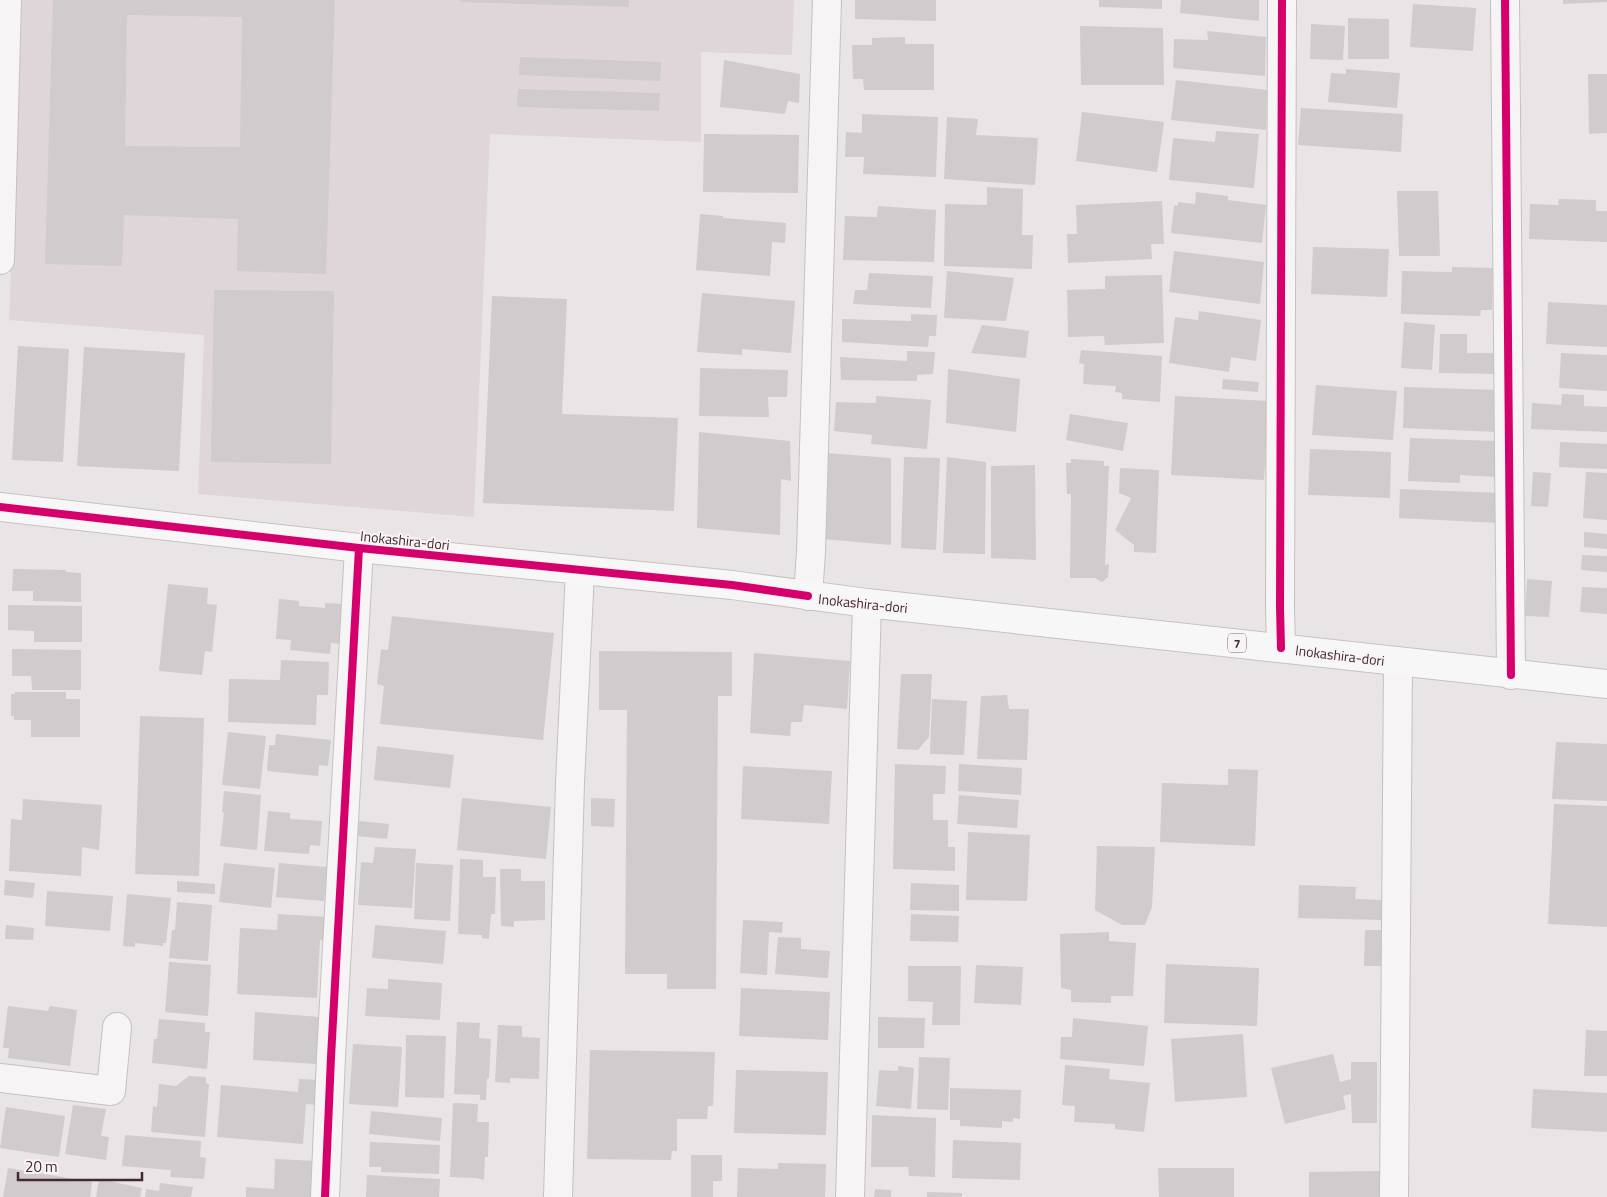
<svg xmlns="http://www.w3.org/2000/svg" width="1607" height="1197" viewBox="0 0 1607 1197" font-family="'Titillium Web',sans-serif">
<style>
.built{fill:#dfd6d9}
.building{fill:#d0cbcc;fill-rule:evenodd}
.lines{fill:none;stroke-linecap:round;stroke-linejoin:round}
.minor-casing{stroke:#c5c1c2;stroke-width:30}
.major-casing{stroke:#c7c1c2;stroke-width:30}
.minor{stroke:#f6f4f4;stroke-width:28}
.major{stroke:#f8f7f7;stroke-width:28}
.cycleway-casing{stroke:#f8f3f4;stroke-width:11}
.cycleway{stroke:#d6006c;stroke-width:8}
.labels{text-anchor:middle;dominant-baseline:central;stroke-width:4;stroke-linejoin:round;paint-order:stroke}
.shield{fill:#f8f3f4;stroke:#7a666a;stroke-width:1}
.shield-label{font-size:12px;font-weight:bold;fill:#442a2f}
.street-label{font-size:14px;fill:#442a2f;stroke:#f8f3f4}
</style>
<rect width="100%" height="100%" fill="#e9e5e6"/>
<path class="built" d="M22,0H794L792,55L701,52V142L490,134L474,517L198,494L204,335L9,320Z"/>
<path class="building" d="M53,0H335L326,274L237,271L238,219L124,215L122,266L45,264ZM127,15L242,17L240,147L125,146Z
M460,0H629V7L460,2Z
M855,0H936V21L855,19Z
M1099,0H1162V9L1099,7Z
M1181,0H1259V21L1180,13Z
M1563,0H1607V2L1563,4Z
M1413,4L1476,8L1473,51L1410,47Z
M1348,18L1389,19V59H1348Z
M1311,24L1345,26L1343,60L1310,59Z
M1080,26L1163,28L1164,85H1081Z
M1207,31L1266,37L1265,76L1173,68L1174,39L1208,40Z
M905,37V44H934V90H864L863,79H853L852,45H872V38Z
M520,57L661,62L660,81L519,75Z
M724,60L800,74L799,103L788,101L785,114L720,107Z
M1346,69L1400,73L1397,108L1328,102L1331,73L1346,74Z
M1588,74H1607V133L1589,134Z
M1176,80L1267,90L1266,130L1171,120Z
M518,89L660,93L659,111L517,107Z
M1301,108L1403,114L1401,152L1298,145Z
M1082,112L1164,122L1157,172L1076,161Z
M862,114L938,117L936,177L863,174L864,157H845L846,132L862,133Z
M947,117L978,119L976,135L1038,138L1035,185L944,179Z
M1216,131L1259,134L1254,188L1169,180L1173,138L1215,142Z
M704,134L799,135L798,193L703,192Z
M987,187L1023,189L1022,235H1033L1032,269L944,266L945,204L987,205Z
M1397,191H1438L1440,256H1399Z
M1196,192L1228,196V200L1266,205L1262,243L1171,233L1174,205L1178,206V202L1195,204Z
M1559,199L1596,200V211H1607V242L1529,239L1530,204L1558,205Z
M1162,201L1164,244H1151L1152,259L1068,263L1067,234H1077L1076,205Z
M878,206L936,210L934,262L843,260L845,216L877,217Z
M700,214L723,216V218L786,223L785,243L772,242L770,276L696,270Z
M1313,247L1389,249L1387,297L1311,294Z
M1174,251L1264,262L1260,304L1169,292Z
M1452,267L1493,268L1492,310H1481L1480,316L1401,314L1402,271L1452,272Z
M947,271L1014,278L1006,321L944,318Z
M869,273L933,276L931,308L853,304L855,290H867Z
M1162,275L1164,343L1105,345L1104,336L1068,337L1067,290L1105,289V276Z
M214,290L334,291L331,464L211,462Z
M702,293L795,301L791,353L742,349V355L697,352Z
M492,296L567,299L562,414L678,418L674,511L483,503Z
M1548,302L1607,305V347L1546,344Z
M1199,311L1261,320L1256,361L1231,357L1229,372L1169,363L1175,317L1198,320Z
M911,314L937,315L936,336H929L928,347L842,342V319L911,321Z
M1404,322L1435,325L1432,370L1401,368Z
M982,325L1029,331L1026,358L971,353Z
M1440,334H1467V353H1496V374L1439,373Z
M18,346L69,349L63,462L12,460Z
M84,347L185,353L179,471L77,466Z
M1081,350L1162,356L1160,402L1122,399V393L1115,392L1116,386L1083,384L1084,364L1079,363Z
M907,351L935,352L933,374L917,375V381L841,380L840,357L907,361Z
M1561,353L1607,355V391L1559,388Z
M700,368L788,370L787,397H768L769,417L699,416Z
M948,369L1020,379L1016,432L946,423Z
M1223,379L1259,382L1258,392L1222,389Z
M1316,385L1397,391L1393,440L1312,435Z
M1404,387L1499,390L1497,432L1403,428Z
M1562,394L1584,395V406L1607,407V432L1531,429L1532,403L1561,405Z
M876,396L931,400L927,449L871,444L872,435L834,431L836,402L876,403Z
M1175,396L1269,401L1264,480L1171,475Z
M1070,414L1128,423L1123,451L1066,440Z
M699,432L790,441L791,481L781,479L780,535L697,528Z
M1410,438L1497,441L1496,477L1460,475V483L1408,481Z
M1560,442L1607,444V469L1559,467Z
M1310,449L1391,452L1390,498L1308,495Z
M826,453L891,458V545L823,539Z
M904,457L940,458L936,550L901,548Z
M947,457L986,462L985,554L943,553Z
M1071,459L1104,461V466H1109L1105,565L1109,564L1108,577L1102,582L1095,578H1070L1071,494H1067L1066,463H1071Z
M1035,465L1036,560L991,558V466Z
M1120,468L1159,470L1156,553L1134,552V545L1115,530L1131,498L1119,493Z
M1533,472L1551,473L1548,507L1531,506Z
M1586,472L1607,473V520L1583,518Z
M1400,489L1500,493L1499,523L1399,518Z
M1584,532L1607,534V549L1584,547Z
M1582,555L1607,556V572L1581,570Z
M13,569L66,570V572L81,573V602L33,601V591H12Z
M1527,579L1552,581L1549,617L1525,616Z
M168,584L208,588L207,604L217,605L212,652L205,651L202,675L159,671Z
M1582,587L1607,588V614L1580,612Z
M279,599L299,601V606L325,608V603L344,604L341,644L331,643L330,654L290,650L291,640L276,639Z
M8,605L82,606V642H34V631L8,630Z
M392,616L554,633L543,740L380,724L384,686L377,684L381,649L388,650Z
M12,649L81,650V690H32L31,676H12Z
M599,651L732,652V696H718L716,989H667V974H625L627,710H599Z
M754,653L850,661L847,709L804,705L802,722H791L790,736L750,733Z
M281,660L329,662L328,695H317L316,725L228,722L229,679L280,680Z
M901,674H932L929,737L918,750L897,749Z
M15,692H66V699H80V737H31V720H14V716H11V694H15Z
M1007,695L1009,709H1029L1027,760L977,759L981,696Z
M932,699L967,701L964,755L930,754Z
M140,716L204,718L199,876L135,874Z
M228,732L266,736L260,789L222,785Z
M276,734L331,740L328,766L319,765L318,776L267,771L269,745H275Z
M1556,742L1607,744V801L1552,799Z
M377,746L454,755L450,788L374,780Z
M895,764L946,766L945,794H933V820H948V847H955V871L893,869Z
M959,764L1022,768L1021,795L958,791Z
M743,766L832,771L829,824L741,819Z
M1228,769L1258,770L1255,846L1160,842L1162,783L1228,785Z
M224,791L261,795L257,850L220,846L224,813L222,812Z
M959,795L1019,800L1017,828L957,824Z
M462,798L551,807L546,859L457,850Z
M591,798L615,799L614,827L591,826Z
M23,799L102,805L99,850L82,847L81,876L9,871L11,819L22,820Z
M1554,804L1607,806V927L1548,924Z
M268,811L290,813V819L322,821L320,846L310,845L309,854L264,851Z
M359,821L389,824L387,839L357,836Z
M968,832L1030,835L1027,901L966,900Z
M1097,846L1155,847L1152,907L1145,925H1122L1095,910Z
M375,847L416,849L412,908L358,905L361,862L373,863Z
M460,859L483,860V877H496L495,914H491L489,939L482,938V935L458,934Z
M224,863L275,868L271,908L219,902Z
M279,863L327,867L324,901L276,897Z
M416,863L453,865L450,921L414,919Z
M500,869H521V881H545V920L514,921V927L501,926Z
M5,880L35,883L33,898L4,895Z
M177,881L215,884V894L177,892Z
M911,883L959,885V911L910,910Z
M1299,885L1356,887L1355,899L1383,900V920L1298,918Z
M47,891L113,896L110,931L45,926Z
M127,894L171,898L166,943H163V946L135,943V947L123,946Z
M177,902L212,905L208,961L169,958L172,930H175Z
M278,914L328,917L327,940H320L317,998L237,994L240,928L277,930Z
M911,914L959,916L958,942L910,941Z
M743,920L783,922L782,933L769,932L767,975L740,973Z
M6,925L34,928L33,940L5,939Z
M375,925L446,931L443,964L372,958Z
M1365,930H1391L1390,966H1364Z
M1109,932V941L1136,943L1133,996H1111V1003L1071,1002V990L1061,988L1060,934Z
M778,937L801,938V949L830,951L828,978L775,974Z
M169,962L211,965L208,1016L165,1012Z
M1166,964L1259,968L1257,1026L1164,1023Z
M976,965L1023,967L1021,1005L974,1003Z
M908,966H961L960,1025H932L933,1002L908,1001Z
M388,979L442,983L440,1020L365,1016L367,988L388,989Z
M741,988L830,992L828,1040L739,1036Z
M8,1006L48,1011L50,1006L77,1010L70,1066L8,1058L9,1048H3Z
M255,1012L320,1017L317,1064L253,1060Z
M878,1017L925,1018L924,1048H878Z
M1073,1018L1148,1026L1144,1066L1060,1059L1061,1037H1072Z
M159,1019L205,1023V1032H210L207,1069L152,1063L154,1039H157Z
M457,1022L480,1023L479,1038L491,1039L489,1078L487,1079L486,1100H480V1095L454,1094Z
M498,1025L522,1026V1037L540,1038L539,1079L510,1078V1083L495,1082Z
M1586,1030L1607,1031V1076H1584Z
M1243,1034L1247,1097L1175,1102L1171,1039Z
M406,1035L446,1036L444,1098L405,1097Z
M353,1044L402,1047L398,1107L349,1104Z
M590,1050L715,1052L713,1106H708L707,1119H677V1151H672L671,1160L587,1159Z
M1333,1054L1340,1082L1351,1079V1062H1377V1123H1352L1351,1094L1343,1096L1346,1109L1285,1124L1271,1068Z
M919,1057L950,1058L948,1110L917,1109Z
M1065,1065L1110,1069L1109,1079L1150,1083L1144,1132L1115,1129V1124L1074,1122L1075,1106L1062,1105Z
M898,1066L914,1068L911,1109L876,1106L879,1070L898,1071Z
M736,1070L828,1072L826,1135L734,1133Z
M189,1076L206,1077V1083L209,1084L205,1137L151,1132L153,1106L157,1107L159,1084L176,1086Z
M299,1079L320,1080L318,1105L306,1104L303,1144L217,1137L221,1085L298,1092Z
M950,1088L1021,1090L1020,1119L1013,1118V1122L1002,1121V1128L960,1126V1120H950Z
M1533,1089L1607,1093V1132L1531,1128Z
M453,1103L478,1104L477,1122H489L488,1157H485L484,1180L476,1178L450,1177Z
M73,1105L106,1109L101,1136L109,1137L106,1160L65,1154Z
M6,1107L65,1116L59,1157L0,1148Z
M371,1111L442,1118L440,1141L369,1134Z
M872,1115L936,1118L935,1177L909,1176L908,1167H871Z
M125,1135L201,1141L200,1157L206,1158L204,1179L170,1177L171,1170L122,1166Z
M953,1140L1021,1143L1020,1180L952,1178Z
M370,1142L440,1145L439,1174L381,1172V1167H369Z
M691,1155H722V1181H713V1197H691Z
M275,1159L316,1161L314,1197H246V1187L274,1189Z
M778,1163L826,1164L825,1197H737L738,1168L778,1169Z
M8,1168L92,1182L90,1197H3Z
M1158,1168H1234V1197H1159Z
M1381,1171V1197H1309V1172Z
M367,1175L440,1179L439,1197H366Z
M99,1179L142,1188L140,1197H96Z
M160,1183L193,1187L191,1197H145L146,1189L159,1191Z
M875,1189L891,1190V1197H874Z
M927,1192L962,1193V1197H927Z"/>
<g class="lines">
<defs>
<path id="minor" d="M1505,0L1511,675
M0,260L7,0
M808,596L811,552L827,0
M1281,648L1280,607L1282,0
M0,1078L111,1091L117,1027
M325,1197L331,1057L359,548
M558,1197L570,783L580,571
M850,1197L867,603
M1394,1197L1398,662"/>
<path id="major" d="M0,507L359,548L732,585L867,603L1607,684"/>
</defs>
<use href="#minor" class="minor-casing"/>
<use href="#major" class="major-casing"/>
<use href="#minor" class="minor"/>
<use href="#major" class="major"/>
<defs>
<path id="cycleway" d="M1505,0L1511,675
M0,507L359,548L732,585L808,596
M1281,648L1280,607L1282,0
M325,1197L331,1057L359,548"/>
</defs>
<use href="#cycleway" class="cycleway-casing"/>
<use href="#cycleway" class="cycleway"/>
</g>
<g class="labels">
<rect class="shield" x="1228" y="633.5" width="18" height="19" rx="4"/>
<g class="shield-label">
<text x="1237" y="643">7</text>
</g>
<g class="street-label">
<text transform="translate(405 540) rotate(6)">Inokashira-dori</text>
<text transform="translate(863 603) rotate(6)">Inokashira-dori</text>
<text transform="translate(1340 655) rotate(7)">Inokashira-dori</text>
</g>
</g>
<path d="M18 1172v8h124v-8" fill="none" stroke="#442a2f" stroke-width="2.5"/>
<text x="25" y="1172" font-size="15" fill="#442a2f" stroke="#f8f3f4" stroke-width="4" paint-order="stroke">20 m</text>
</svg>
